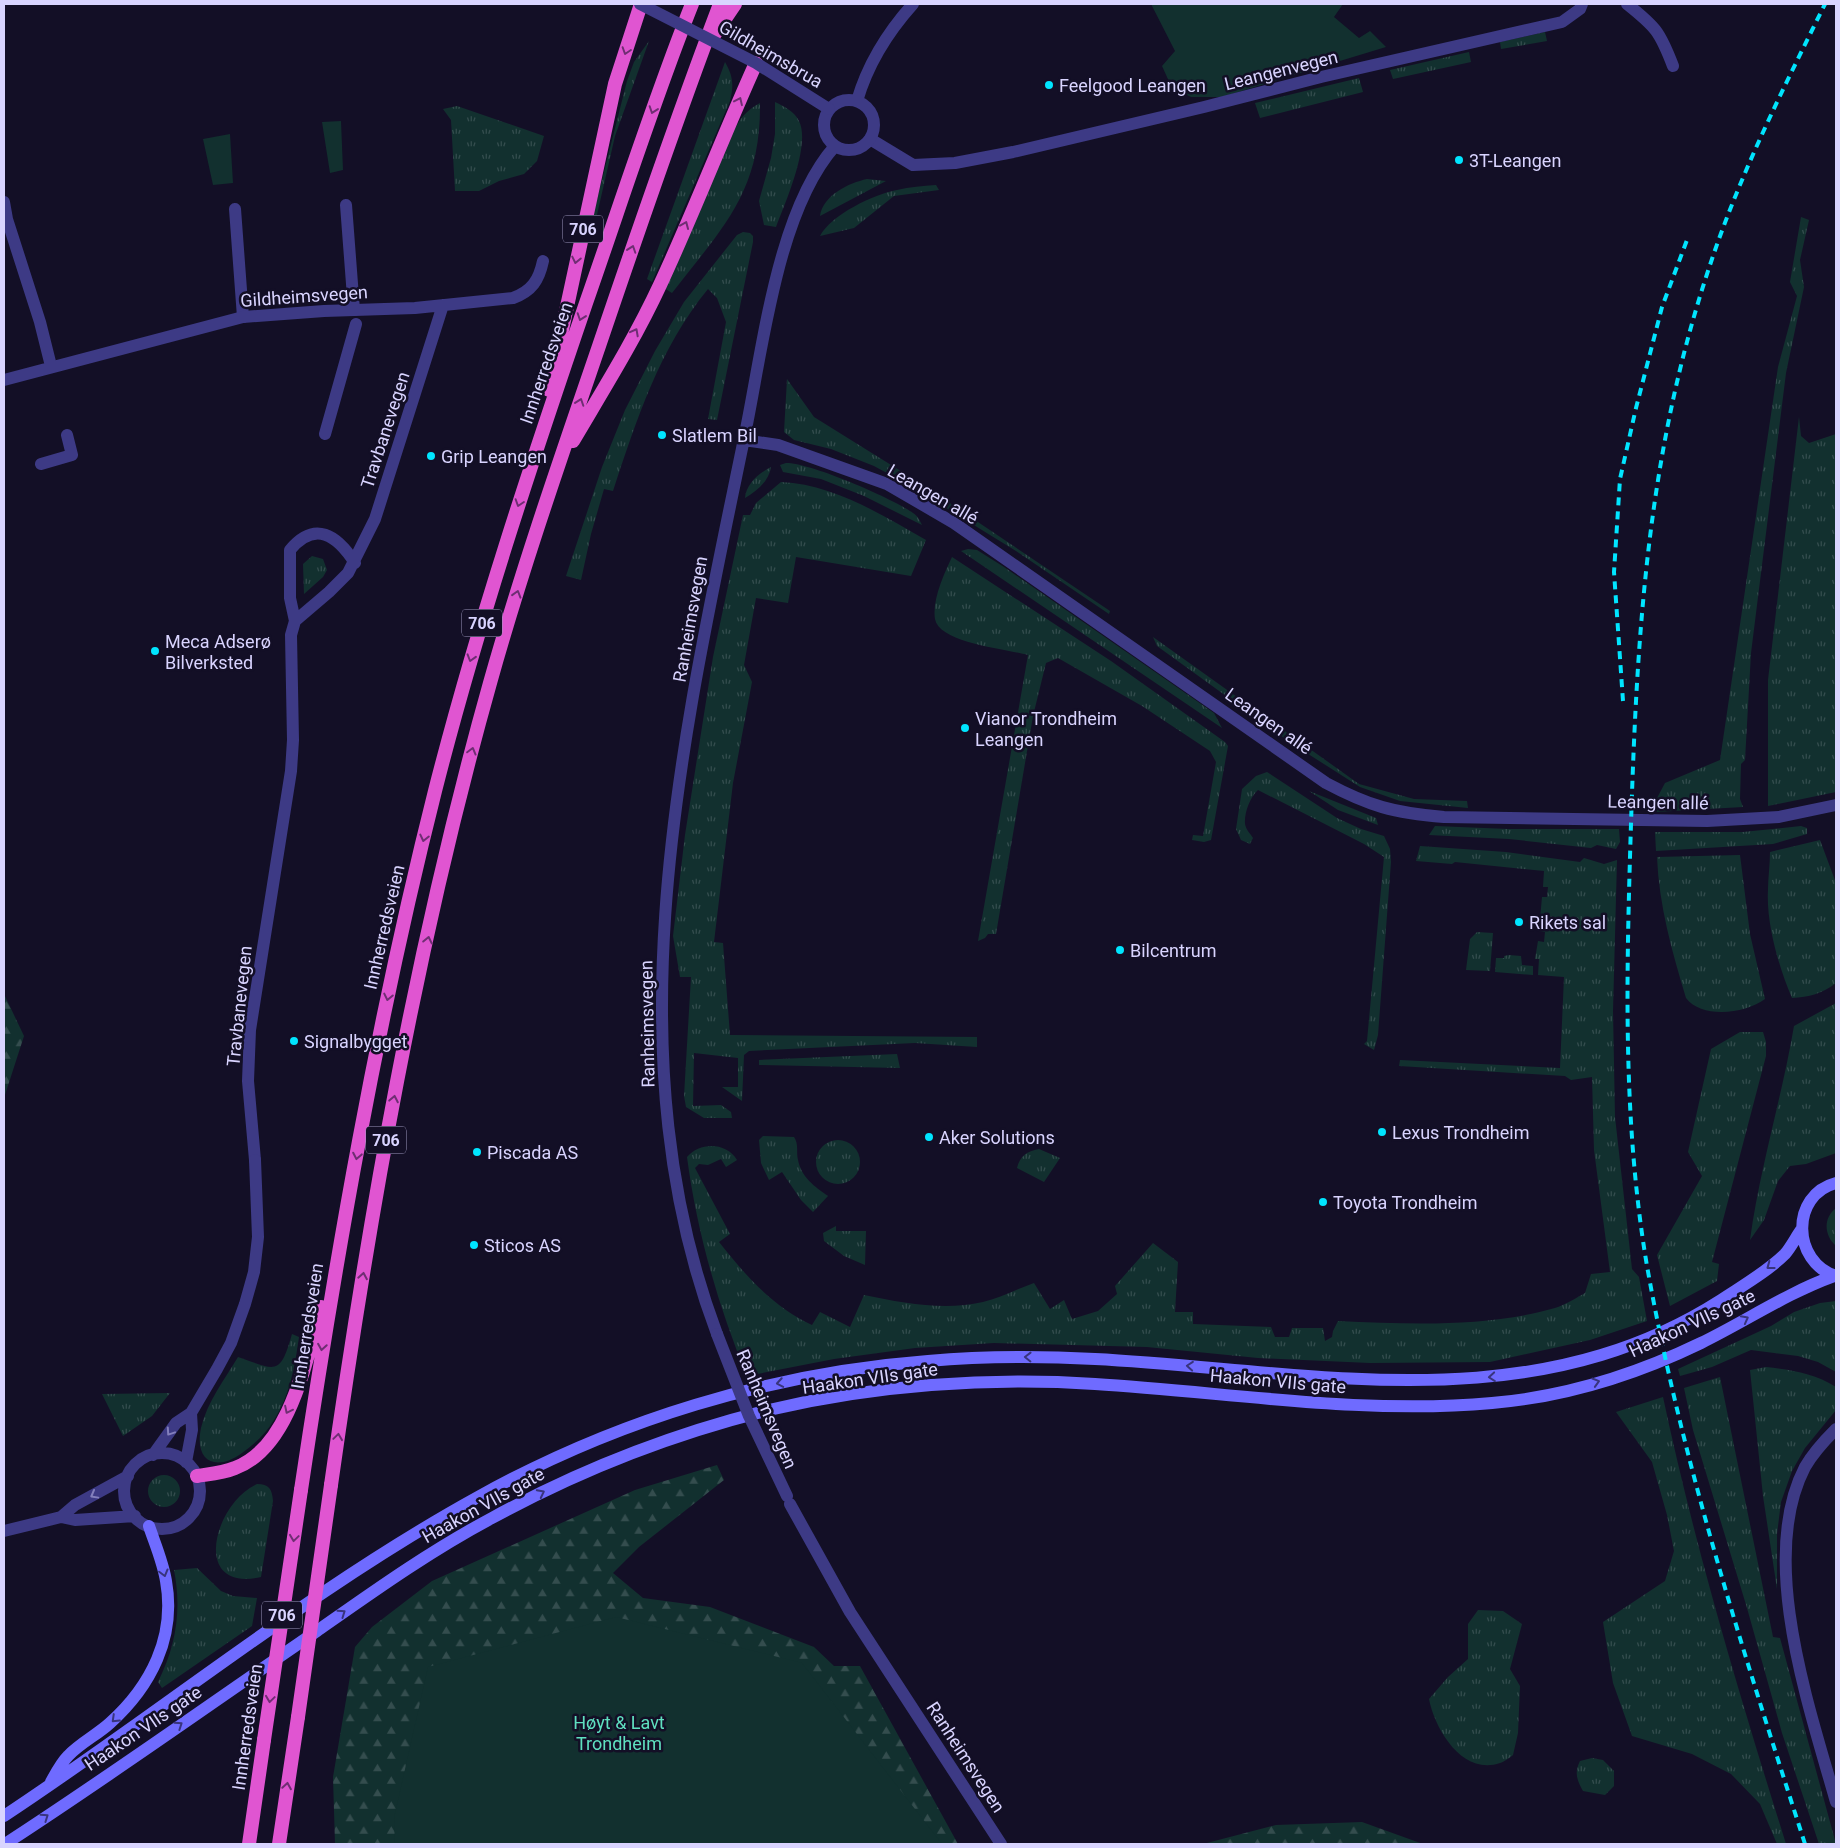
<svg xmlns="http://www.w3.org/2000/svg" width="1840" height="1848" viewBox="0 0 1840 1848" font-family="Roboto,sans-serif">
<style>
.grass{fill:url(#grass-tufts)}
.forest{fill:url(#forest-firs)}
.park{fill:#12302f}
.lines{fill:none;stroke-linecap:round;stroke-linejoin:round}
.pedestrian{stroke:#3d3a85;stroke-width:12}
.minor{stroke:#3d3a85;stroke-width:12}
.tertiary{stroke:#3d3a85;stroke-width:12}
.secondary{stroke:#6f6bff;stroke-width:12}
.trunk{stroke:#e055d1;stroke-width:14}
.rail{stroke:#00e5ff;stroke-width:4;stroke-dasharray:8 6;stroke-linecap:butt}
.tertiary-bridge{stroke:#3d3a85;stroke-width:12}
.trunk-bridge{stroke:#e055d1;stroke-width:14}
.oneway{stroke:#6f2e73}
.oneway2{stroke:#38347d}
.oneway3{stroke:#837fbc}
.poi-dot{fill:#00e5ff;stroke:#130f26;stroke-width:2}
.labels{text-anchor:middle;dominant-baseline:central;stroke-width:5;stroke-linejoin:round;paint-order:stroke}
.shield{fill:#130f26;stroke:#9e99be;stroke-width:1}
.shield-label{font-size:16px;font-weight:bold;fill:#d9d4ff}
.street-label{font-size:18px;fill:#d9d4ff;stroke:#130f26}
.poi-label{font-size:18px;fill:#d9d4ff;stroke:#130f26;text-anchor:start}
.park-label{font-size:18px;fill:#5fe0c0;stroke:#130f26}
</style>
<defs>
<pattern id="grass-tufts" width="24" height="20" patternUnits="userSpaceOnUse" patternTransform="scale(1.25)"><rect width="24" height="20" fill="#12302f"/><path d="M3 7l-1-3M5 7V3M7 7l1-3M15 17l-1-3M17 17v-4M19 17l1-3" fill="none" stroke="#344d4e"/></pattern>
<pattern id="forest-firs" width="22" height="20" patternUnits="userSpaceOnUse" patternTransform="scale(1.25)"><rect width="22" height="20" fill="#12302f"/><path d="M5 1l3.5 6h-7zM16 11l3.5 6h-7z" fill="#344d4e"/></pattern>
</defs>
<rect width="100%" height="100%" fill="#130f26"/>
<path class="grass" d="M1545,32L1547,41L1501,49L1500,42Z
M649,41L615,136L596,219L592,232L589,231L627,81L634,62Z
M1469,52L1471,62L1393,79L1390,70Z
M725,62C733,76 734,85 730,101L652,282L647,279Z
M1359,78L1363,92L1260,118L1255,103Z
M775,102C785,107 794,111 799,121C811,145 785,203 776,227L764,225L759,201L771,158L775,134Z
M760,103C761,192 723,227 672,293L664,288L732,134C739,120 745,111 760,103Z
M457,106L544,136L537,161L524,174L499,181L479,191H455L451,120L443,109Z
M867,179L886,181L820,216C823,195 849,183 867,179Z
M936,185L939,190L894,196L854,228L820,236C831,215 874,194 897,190C910,187 923,186 936,185Z
M1801,217L1809,220L1800,260L1804,287L1786,373L1751,653L1745,760L1741,764L1740,799L1743,807L1655,812L1656,800L1665,783L1720,760L1778,367L1797,296L1790,282Z
M743,232L750,233L753,236V242L717,420L708,419L726,322L717,298L708,289C659,349 637,419 613,491L604,489L591,534L581,580L566,576L602,467L625,410L655,351L684,302L737,235Z
M787,379L814,417L920,483L1110,611L1109,614L1016,551L909,485L874,466L831,449L794,440L784,432Z
M1799,417L1801,436L1809,443L1836,434V792L1768,806V680Z
M786,463C811,463 892,498 913,513C917,515 920,521 922,525L864,496L821,479L783,472L780,465Z
M771,467C769,481 757,491 745,498C746,484 759,473 771,467Z
M781,482C833,484 882,515 926,540L911,576L796,557L788,603L756,598L744,665L752,682L733,783L714,942L723,943L730,1035L977,1037V1047L915,1043L749,1051L744,1055L742,1101L722,1087H738V1058L694,1053L693,1106L721,1105L731,1112L732,1118H704L686,1107L684,1096L691,977H680L673,936L685,835L713,657L743,515H750L756,503Z
M968,549L977,550L1004,567L1214,713L1222,728L961,551Z
M312,556L323,559L327,570L323,577L304,594L303,564Z
M952,557L1111,661L1225,742L1228,746L1211,840L1204,842L1192,840L1193,835L1203,836L1216,762L1210,751L1142,706L1058,658L1046,663L1033,716L996,934H988L985,938L978,941L1028,655C1007,649 939,643 935,619C932,600 944,574 952,557Z
M1153,637L1359,784L1414,799L1467,801L1468,808L1400,801L1360,787L1291,743L1157,646Z
M1267,772L1337,818L1361,829L1384,836L1390,849L1391,862L1378,1035L1374,1050L1364,1044L1367,1041L1384,857L1364,844L1258,790C1250,797 1244,813 1245,824C1246,830 1250,833 1253,838L1250,844L1241,840L1236,829L1242,789L1256,776Z
M1309,791L1376,818L1378,825L1338,810Z
M1435,826L1508,829H1619L1620,842L1616,849L1597,845L1591,848L1509,839L1429,835Z
M1801,826L1807,828V834L1773,844L1656,851L1655,832H1743Z
M1820,840L1836,883V983C1822,994 1809,997 1792,998C1779,968 1766,923 1768,890C1768,878 1770,865 1770,852Z
M1420,846L1506,852L1580,862L1584,858L1604,864L1617,860L1613,1011L1615,1117L1632,1269L1639,1277L1647,1321L1590,1340L1490,1362L1370,1363L1258,1358L1147,1347L994,1343L915,1348L834,1359L747,1376C718,1306 697,1232 687,1157C700,1142 726,1142 737,1160L726,1167L721,1159L708,1165L699,1164L695,1168L730,1234L719,1242C746,1276 772,1306 812,1325L820,1312L850,1327L864,1295C903,1303 944,1311 983,1302C1000,1298 1017,1289 1034,1283L1050,1309L1064,1300L1072,1319L1098,1311L1117,1294L1115,1286L1153,1243L1178,1262L1175,1312H1193V1324L1271,1327L1275,1337H1289L1292,1328H1323L1325,1341L1332,1337L1333,1331L1338,1321C1409,1324 1486,1328 1555,1308C1565,1305 1576,1298 1585,1293L1591,1274L1610,1272L1594,1150L1592,1077L1571,1080L1565,1076L1399,1066L1400,1060L1560,1068L1564,977L1538,975L1539,959H1535L1538,941L1544,942L1545,932L1539,931L1542,897H1547L1548,887H1543L1544,871L1455,862L1452,864L1416,861Z
M1740,855L1750,934L1765,999C1745,1014 1702,1019 1686,998C1672,951 1659,906 1657,857Z
M1477,932L1493,933L1490,971L1466,970L1470,939Z
M1509,955L1521,956L1522,965L1533,966V975L1495,972L1496,958H1504V956Z
M1836,1003V1153L1806,1164L1790,1166L1778,1181L1764,1220L1750,1240C1760,1167 1782,1097 1794,1026Z
M1740,1032H1763L1766,1042V1056L1712,1262L1719,1264L1717,1281L1670,1306L1657,1255L1702,1176L1688,1152L1711,1049Z
M897,1054L900,1068L759,1065V1060Z
M763,1136L794,1137C799,1144 796,1152 798,1160C801,1177 815,1187 828,1196L813,1212L801,1200L782,1172L769,1180L761,1163L759,1140Z
M816 1162a22 22 0 1 1 44 0a22 22 0 1 1-44 0Z
M1039,1149L1060,1158L1044,1182L1017,1168C1020,1156 1027,1151 1039,1149Z
M1836,1208V1246C1824,1235 1823,1218 1836,1208Z
M836,1226V1231H866L865,1265L844,1256L824,1241L823,1233Z
M1836,1301V1372L1818,1362L1798,1356L1751,1350L1712,1367L1680,1376L1678,1369L1771,1326L1794,1312L1820,1303Z
M292,1334L299,1337C295,1365 290,1395 274,1420C266,1433 255,1444 242,1453C216,1472 194,1462 201,1428C207,1402 225,1379 238,1357C276,1370 280,1377 292,1334Z
M1766,1367C1792,1370 1814,1373 1836,1387V1410L1805,1448L1792,1471L1781,1502L1777,1534V1589L1763,1496L1750,1370Z
M1720,1377L1773,1637L1780,1638L1836,1844H1819L1782,1733L1747,1608L1693,1430L1684,1388Z
M170,1393L152,1416L123,1436L102,1394Z
M1663,1397C1695,1548 1740,1697 1786,1844H1777L1760,1804L1731,1774L1692,1754L1632,1736L1613,1683L1603,1622L1665,1581L1674,1551L1667,1515L1652,1462L1616,1412Z
M148 1491a16 16 0 1 1 32 0a16 16 0 1 1-32 0Z
M257,1484C269,1484 272,1489 273,1501L261,1577C190,1593 214,1503 257,1484Z
M197,1568L221,1591L233,1596L257,1598L252,1626L162,1688L158,1682C176,1646 182,1610 174,1570Z
M1478,1610L1503,1611L1522,1624L1510,1669L1520,1686L1518,1733L1513,1755C1509,1758 1504,1762 1500,1763C1463,1776 1435,1730 1429,1699L1448,1677L1468,1659V1624Z
M1592,1758L1603,1760L1614,1771V1786L1605,1795L1583,1791C1577,1780 1574,1773 1580,1761Z"/>
<path class="forest" d="M4,994L24,1036L4,1098Z
M717,1465L724,1480L639,1547L613,1573L643,1598L710,1607L814,1647L834,1666H860L958,1844H335L333,1777L355,1647L372,1627L432,1581L635,1490Z
M1362,1822L1423,1844H1203L1276,1825Z"/>
<path class="park" d="M1151,4H1343L1334,17L1359,38L1370,31L1386,47L1222,97H1191L1172,88L1162,66L1175,51Z
M341,121L343,170L330,173L322,122Z
M230,134L233,183L213,185L203,139Z
M616,1617L802,1663L942,1844H395L394,1818L428,1667Z"/>
<g class="lines">
<path class="pedestrian" d="M346,205L354,310
M235,209L243,317
M325,434L356,324
M41,464L72,455L67,435"/>
<path class="minor" d="M1627,4C1656,27 1660,32 1673,66
M870,139L913,165L955,163L1013,152L1204,107L1321,77L1562,22L1580,9L1582,4
M4,202L7,219L40,322L51,366
M4,380L243,317L324,311L415,308L513,298C532,291 539,280 543,261
M295,621L290,598V550C315,520 337,535 355,563
M255,1160L248,1081L250,1030L291,771L293,740L291,635L295,621L329,592L348,573L375,519L443,305"/>
<path class="tertiary" d="M824 125a25 25 0 1 1 50 0a25 25 0 1 1-50 0Z
M857,101C868,63 887,33 913,4
M744,440L778,445L887,484L954,523L1326,783C1369,806 1394,813 1444,817L1707,821L1779,817L1836,805
M717,1334C607,1042 686,723 746,429C763,346 778,210 835,146
M1836,1429C1825,1440 1813,1453 1805,1467C1757,1559 1810,1709 1836,1802
M124 1491a38 38 0 1 1 76 0a38 38 0 1 1-76 0Z
M153,1455L176,1423L191,1413L217,1369L231,1343L245,1304L254,1272L258,1237L255,1160
M186,1462L192,1430L191,1413
M790,1504L850,1612L1001,1844
M61,1517L75,1505L128,1476
M4,1531L61,1517L75,1520L135,1516"/>
<path class="secondary" d="M1836,1183C1790,1195 1792,1262 1836,1276
M51,1782C56,1773 61,1763 68,1756C80,1743 97,1735 110,1723C151,1686 176,1637 166,1581C163,1562 155,1544 149,1526
M4,1816C163,1711 311,1589 478,1497C616,1420 771,1373 928,1361C984,1356 1040,1356 1095,1359C1309,1370 1527,1424 1721,1300C1742,1286 1767,1272 1785,1254C1791,1247 1796,1237 1801,1230
M5,1844C110,1776 213,1702 317,1631C374,1591 430,1551 492,1518C580,1470 672,1434 769,1410C874,1385 988,1377 1095,1384C1227,1392 1360,1415 1492,1403C1564,1397 1637,1374 1701,1343C1746,1321 1787,1293 1834,1276"/>
<path class="trunk" d="M714,35L735,4
M549,390L615,84L641,4
M573,441C603,390 635,339 660,285C694,212 723,136 756,63
M197,1476C210,1474 223,1473 235,1468C291,1447 306,1358 321,1307
M331,1485C369,1216 416,946 490,683C522,569 561,457 599,346C638,231 677,117 720,4
M301,1490C336,1256 377,1021 435,791C477,626 531,464 586,303C621,203 653,102 692,4
M249,1844L264,1740
M279,1844L298,1717"/>
<path class="rail" d="M1623,701L1614,572L1620,479L1636,408L1662,307L1687,240
M1805,1844C1744,1654 1682,1463 1647,1266C1624,1130 1626,994 1630,857C1636,652 1644,462 1710,265C1740,174 1783,89 1825,4"/>
<path class="tertiary-bridge" d="M640,4L756,63L829,109
M717,1334L749,1416L787,1496"/>
<path class="trunk-bridge" d="M298,1717L331,1485
M264,1740L301,1490"/>
</g>
<defs><path id="oneway-chevron" d="M-2-3.5L2.5 0L-2 3.5" fill="none" stroke-width="1.6" stroke-linecap="round" stroke-linejoin="round" transform="scale(1.25)"/></defs>
<g class="oneway">
<use href="#oneway-chevron" transform="translate(626 51) rotate(108)"/>
<use href="#oneway-chevron" transform="translate(739 101) rotate(-65)"/>
<use href="#oneway-chevron" transform="translate(653 110) rotate(109)"/>
<use href="#oneway-chevron" transform="translate(685 225) rotate(-67)"/>
<use href="#oneway-chevron" transform="translate(632 249) rotate(-71)"/>
<use href="#oneway-chevron" transform="translate(576 260) rotate(102)"/>
<use href="#oneway-chevron" transform="translate(581 317) rotate(109)"/>
<use href="#oneway-chevron" transform="translate(635 332) rotate(-62)"/>
<use href="#oneway-chevron" transform="translate(580 402) rotate(-71)"/>
<use href="#oneway-chevron" transform="translate(519 503) rotate(108)"/>
<use href="#oneway-chevron" transform="translate(517 594) rotate(-73)"/>
<use href="#oneway-chevron" transform="translate(471 658) rotate(107)"/>
<use href="#oneway-chevron" transform="translate(472 751) rotate(-75)"/>
<use href="#oneway-chevron" transform="translate(424 838) rotate(103)"/>
<use href="#oneway-chevron" transform="translate(428 940) rotate(-78)"/>
<use href="#oneway-chevron" transform="translate(388 997) rotate(102)"/>
<use href="#oneway-chevron" transform="translate(394 1099) rotate(-79)"/>
<use href="#oneway-chevron" transform="translate(357 1156) rotate(101)"/>
<use href="#oneway-chevron" transform="translate(363 1276) rotate(-80)"/>
<use href="#oneway-chevron" transform="translate(322 1347) rotate(99)"/>
<use href="#oneway-chevron" transform="translate(288 1410) rotate(116)"/>
<use href="#oneway-chevron" transform="translate(338 1437) rotate(-82)"/>
<use href="#oneway-chevron" transform="translate(294 1538) rotate(98)"/>
<use href="#oneway-chevron" transform="translate(270 1699) rotate(98)"/>
<use href="#oneway-chevron" transform="translate(287 1786) rotate(-81)"/>
</g>
<g class="oneway2">
<use href="#oneway-chevron" transform="translate(1770 1266) rotate(143)"/>
<use href="#oneway-chevron" transform="translate(1745 1319) rotate(-28)"/>
<use href="#oneway-chevron" transform="translate(1028 1357) rotate(-179)"/>
<use href="#oneway-chevron" transform="translate(1190 1366) rotate(-175)"/>
<use href="#oneway-chevron" transform="translate(1492 1377) rotate(175)"/>
<use href="#oneway-chevron" transform="translate(1596 1382) rotate(-17)"/>
<use href="#oneway-chevron" transform="translate(780 1383) rotate(170)"/>
<use href="#oneway-chevron" transform="translate(541 1493) rotate(-27)"/>
<use href="#oneway-chevron" transform="translate(164 1573) rotate(75)"/>
<use href="#oneway-chevron" transform="translate(342 1613) rotate(-35)"/>
<use href="#oneway-chevron" transform="translate(115 1719) rotate(136)"/>
<use href="#oneway-chevron" transform="translate(179 1725) rotate(-34)"/>
<use href="#oneway-chevron" transform="translate(45 1817) rotate(-35)"/>
</g>
<g class="oneway3">
<use href="#oneway-chevron" transform="translate(170 1432) rotate(124)"/>
<use href="#oneway-chevron" transform="translate(94 1495) rotate(151)"/>
</g>
<g class="poi-dot">
<circle cx="1049" cy="85" r="5"/>
<circle cx="1459" cy="160" r="5"/>
<circle cx="662" cy="435" r="5"/>
<circle cx="431" cy="456" r="5"/>
<circle cx="155" cy="651" r="5"/>
<circle cx="965" cy="728" r="5"/>
<circle cx="1519" cy="922" r="5"/>
<circle cx="1120" cy="950" r="5"/>
<circle cx="294" cy="1041" r="5"/>
<circle cx="1382" cy="1132" r="5"/>
<circle cx="929" cy="1137" r="5"/>
<circle cx="477" cy="1152" r="5"/>
<circle cx="1323" cy="1202" r="5"/>
<circle cx="474" cy="1245" r="5"/>
</g>
<g class="labels">
<g class="shield">
<rect x="563" y="215.5" width="40" height="27" rx="4"/>
<rect x="462" y="609.5" width="40" height="27" rx="4"/>
<rect x="366" y="1126.5" width="40" height="27" rx="4"/>
<rect x="262" y="1601.5" width="40" height="27" rx="4"/>
</g>
<g class="shield-label">
<text x="583" y="229">706</text>
<text x="482" y="623">706</text>
<text x="386" y="1140">706</text>
<text x="282" y="1615">706</text>
</g>
<g class="street-label">
<text transform="translate(771 54) rotate(30)">Gildheimsbrua</text>
<text transform="translate(1281 70) rotate(-14)">Leangenvegen</text>
<text transform="translate(304 296) rotate(-4)">Gildheimsvegen</text>
<text transform="translate(546 363) rotate(-71)">Innherredsveien</text>
<text transform="translate(385 430) rotate(-72)">Travbanevegen</text>
<text transform="translate(933 494) rotate(30)">Leangen allé</text>
<text transform="translate(690 619) rotate(-80)">Ranheimsvegen</text>
<text transform="translate(1269 721) rotate(35)">Leangen allé</text>
<text transform="translate(1658 802) rotate(1)">Leangen allé</text>
<text transform="translate(384 927) rotate(-77)">Innherredsveien</text>
<text transform="translate(239 1006) rotate(-84)">Travbanevegen</text>
<text transform="translate(647 1024) rotate(-91)">Ranheimsvegen</text>
<text transform="translate(1692 1323) rotate(-25)">Haakon VIIs gate</text>
<text transform="translate(307 1326) rotate(-81)">Innherredsveien</text>
<text transform="translate(870 1378) rotate(-8)">Haakon VIIs gate</text>
<text transform="translate(1278 1381) rotate(5)">Haakon VIIs gate</text>
<text transform="translate(767 1409) rotate(67)">Ranheimsvegen</text>
<text transform="translate(483 1505) rotate(-29)">Haakon VIIs gate</text>
<text transform="translate(247 1727) rotate(-82)">Innherredsveien</text>
<text transform="translate(143 1728) rotate(-34)">Haakon VIIs gate</text>
<text transform="translate(966 1757) rotate(57)">Ranheimsvegen</text>
</g>
<g class="poi-label">
<text x="1059" y="85">Feelgood Leangen</text>
<text x="1469" y="160">3T-Leangen</text>
<text x="672" y="435">Slatlem Bil</text>
<text x="441" y="456">Grip Leangen</text>
<text x="165" y="641">Meca Adserø<tspan x="165" dy="21">Bilverksted</tspan></text>
<text x="975" y="718">Vianor Trondheim<tspan x="975" dy="21">Leangen</tspan></text>
<text x="1529" y="922">Rikets sal</text>
<text x="1130" y="950">Bilcentrum</text>
<text x="304" y="1041">Signalbygget</text>
<text x="1392" y="1132">Lexus Trondheim</text>
<text x="939" y="1137">Aker Solutions</text>
<text x="487" y="1152">Piscada AS</text>
<text x="1333" y="1202">Toyota Trondheim</text>
<text x="484" y="1245">Sticos AS</text>
</g>
<g class="park-label">
<text x="619" y="1722">Høyt &amp; Lavt<tspan x="619" dy="21">Trondheim</tspan></text>
</g>
</g>
<rect width="1840" height="1848" fill="none" stroke="#d9d4ff" stroke-width="10"/>
</svg>
